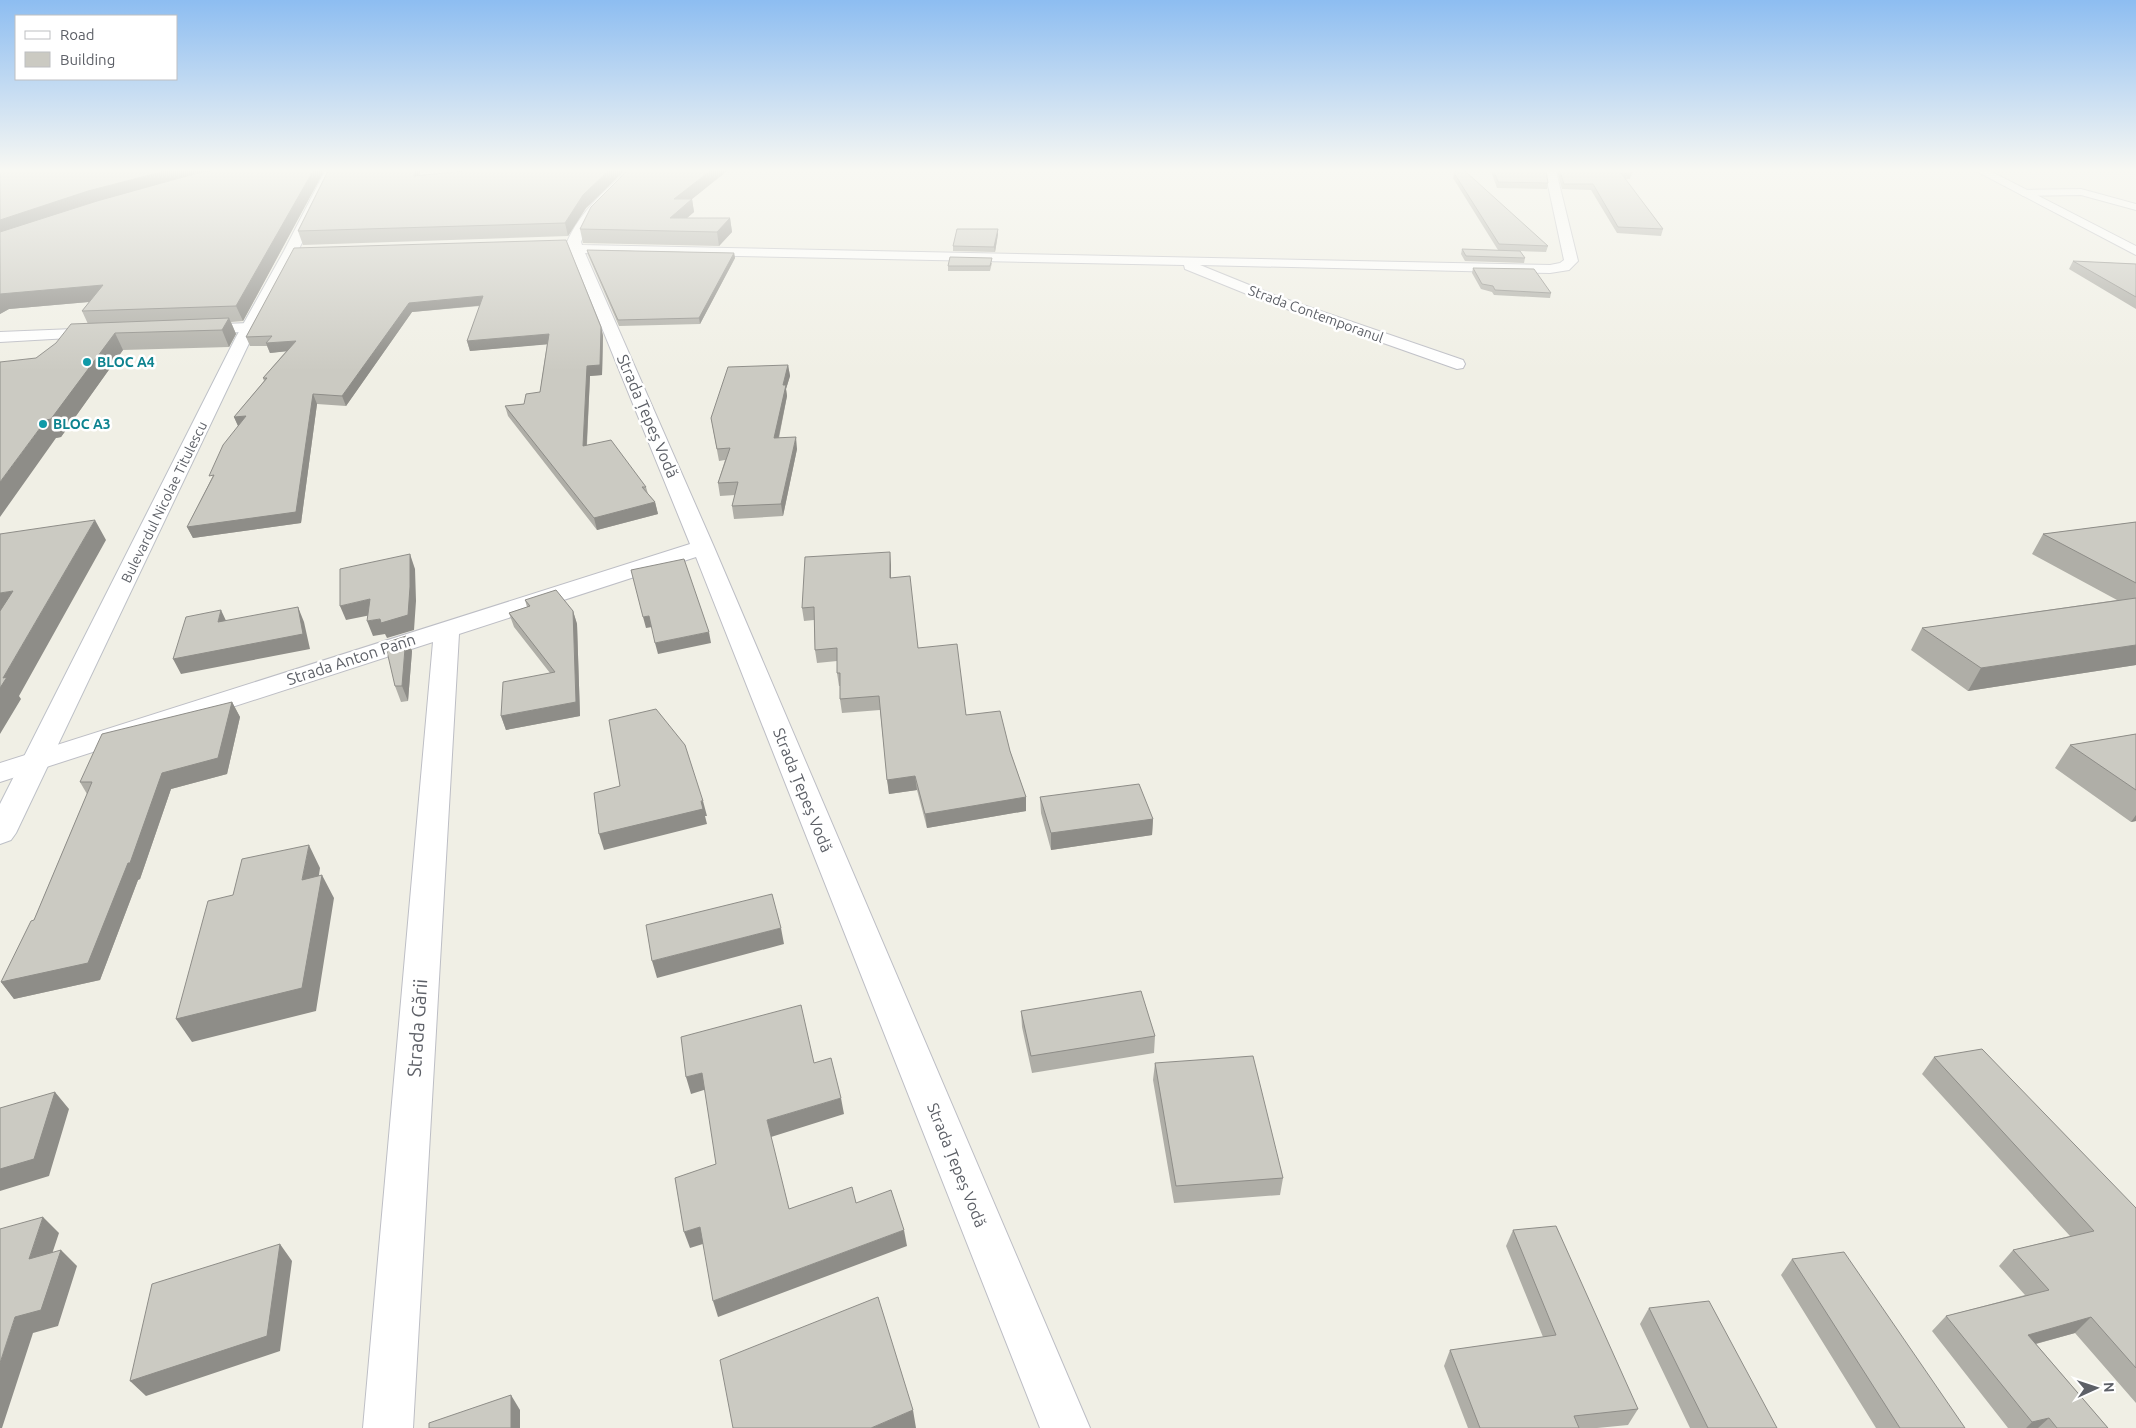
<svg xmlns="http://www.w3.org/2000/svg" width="2136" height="1428" viewBox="0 0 2136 1428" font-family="Ubuntu,sans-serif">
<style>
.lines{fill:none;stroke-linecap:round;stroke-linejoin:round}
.lane-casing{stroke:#bdbec5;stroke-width:2}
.street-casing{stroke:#bdbec5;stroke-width:2}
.secondary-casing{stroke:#bdc0c7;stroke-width:2}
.lane{fill:#fff;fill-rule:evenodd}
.street{fill:#fff;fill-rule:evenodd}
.secondary{fill:#fff;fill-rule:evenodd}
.wall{fill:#afaea7}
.shaded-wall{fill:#8e8d88}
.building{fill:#cbcac2;stroke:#8e8d88}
.culture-dot{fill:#0f9aa8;stroke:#fff;stroke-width:2}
.labels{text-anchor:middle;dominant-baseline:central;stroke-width:5;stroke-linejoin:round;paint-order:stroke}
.far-street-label{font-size:14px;fill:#5d6067;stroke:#fff}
.far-culture-label{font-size:14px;font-weight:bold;fill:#0d838f;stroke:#fff;text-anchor:start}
.street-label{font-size:16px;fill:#5d6067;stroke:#fff}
.near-street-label{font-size:19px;fill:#5d6067;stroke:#fff}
</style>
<rect width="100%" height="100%" fill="#f0efe5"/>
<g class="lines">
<defs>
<path id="lane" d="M2081,189L2136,204V210L2081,195L2023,196L2019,193L2023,190Z"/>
<path id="street" d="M627,171H639C617,198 594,206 581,242L582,245L1550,265L1560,263L1564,260L1545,171H1556L1578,261L1569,270L1550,273L1200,265L1274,295L1463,360L1465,364L1463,368L1457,369L1264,301L1185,269L1184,265L585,253L714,547L1090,1428H1040L696,557L459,634L413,1428H363L433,642L0,782V763L690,544L567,242C580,212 603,192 627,171Z
M1976,171H1990L2136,246V255Z
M250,323L256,325L258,328L256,331L196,335L190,333L188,330L190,327L196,325Z
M98,328L104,330L106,333L104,336L0,342V332Z"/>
<path id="secondary" d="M325,171H336L298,251L252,337L16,833L11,840L0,844V804L236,337L284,251Z"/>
</defs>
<use href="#lane" class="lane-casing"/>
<use href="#street" class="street-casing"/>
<use href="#secondary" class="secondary-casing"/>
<use href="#lane" class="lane"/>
<use href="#street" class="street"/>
<use href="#secondary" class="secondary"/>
</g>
<path class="wall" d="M0,171H324L243,321L231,322L236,334L229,347L123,350L61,437L56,438L36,358L88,324L82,311L89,302L9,309L0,314Z
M328,171H420L419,176L465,171H624L586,208L568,236L303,245L298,231Z
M627,171H727L692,199L694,212L687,218H730L732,232L719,246L583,243L580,229Z
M1491,171H1546L1548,183L1547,189L1497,188Z
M1557,171H1630L1632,173L1630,179H1625L1663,229L1661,236L1617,233L1591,190L1562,189Z
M1454,173L1548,246L1546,252L1520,251L1525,258L1524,263L1465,261L1461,254L1462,249L1498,250L1453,178Z
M998,234L995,252L953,251V246Z
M294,248L601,327L603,336L602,375L590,376L587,445L646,487L648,494L655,502L658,514L597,530L508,416L505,406L524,404L540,392L547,344L470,351L467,341L480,306L412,312L346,406L317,404L301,523L193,538L187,527L238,426L234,417L264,381L263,378L286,351L270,353L267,346H250L246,337Z
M587,250L734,253L735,258L700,324L619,326L588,255Z
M2073,261L2136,264V309L2069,269Z
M992,263L990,271H948V266Z
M1473,268L1551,293L1550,298L1494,295L1492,292L1481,289L1472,273Z
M788,365L790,376L786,389L787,396L779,438L797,449L783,516L734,519L732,506L735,495L720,496L718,483L725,460L719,461L711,418Z
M2136,522V665L1968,691L1911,650L1922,628L2117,600L2032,554L2043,534Z
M891,565V578L918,648L966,715L1010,751L1026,797V811L927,828L917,790L889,794L880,710L842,713L840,699V686H839L837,673V661L817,663L815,650L814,620L804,621L802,608Z
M525,600L573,611L577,624L580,716L506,730L501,716L550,673L514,627L509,613L527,607Z
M406,636L412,651L408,701L401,702L395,686Z
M232,702L240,717L227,774L171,789L140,879L138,880L100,980L14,999L1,982L34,920L87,794L80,782Z
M2136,734V821L2131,822L2055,768L2070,745Z
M1040,797L1153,819L1152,835L1051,850L1041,813Z
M1021,1011L1155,1036L1154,1053L1032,1073L1022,1027Z
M1934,1057L2136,1208V1403L2075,1333L2036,1344L2108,1428H2008L1932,1331L1946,1316L2025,1295L1999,1266L2013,1250L2070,1236L1922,1074Z
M1155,1063L1283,1178L1280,1195L1174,1203L1153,1080Z
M1513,1230L1638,1409L1628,1425L1597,1428H1468L1444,1366L1450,1350L1543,1337L1506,1246Z
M1792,1259L1965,1428H1876L1781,1275Z
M1649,1308L1777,1428H1690L1640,1324Z"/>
<path class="shaded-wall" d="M165,171H230L0,236V220L88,191Z
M313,171H324L243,321L236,306Z
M415,171H420L418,189L414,176Z
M608,171H624L586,208L568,236L565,223L583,195Z
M710,171H727L692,199L694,212L672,231L670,218L674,199Z
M730,218L732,232L719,246L717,232Z
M998,229V234L995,252L994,247Z
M734,253L735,258L700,324L699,318Z
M103,285L111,300L9,309L0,314V294L1,293Z
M483,296L485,305L412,312L346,406L342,396L409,303Z
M229,318L236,334L229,347L222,330Z
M601,327L603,336L602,375L590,376L586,457L583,446L587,366Z
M115,333L123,350L61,437L56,438L0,517V482L46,420Z
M549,334L551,344L470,351L467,341Z
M296,341L299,350L270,353L266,343Z
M788,365L790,376L786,389L787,396L776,450L774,438L783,385Z
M313,394L317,404L301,523L193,538L187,527Z
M246,416L239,428L234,417Z
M796,437L797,449L783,516L781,504Z
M655,502L658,514L597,530L594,518Z
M95,520L106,540L19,696L21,699L0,734V688L3,678Z
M890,552L891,565V591L890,578Z
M410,554L415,569L416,601L414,630L387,638L385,634L373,636L367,621L380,619Z
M13,591L0,616V593Z
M370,599L376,614L346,620L340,606Z
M298,607L304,622L310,649L181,674L173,659Z
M221,610L228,625L218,622Z
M573,611L577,624L580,716L506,730L501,716L576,702Z
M649,616L652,627L646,628L643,617Z
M709,632L711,643L658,654L655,643Z
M406,636L412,651L408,701L402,686Z
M2136,645V665L1968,691L1981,668Z
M232,702L240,717L227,774L171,789L140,879L138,880L100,980L14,999L1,982L162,773Z
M915,776L917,790L889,794L887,780Z
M1026,797V811L927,828L925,814Z
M703,801L707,816H705L707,824L604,850L599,834Z
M2136,815V821L2131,822Z
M1153,819L1152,835L1051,850V833Z
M309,845L320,868L315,903L302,880Z
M322,875L334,898L316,1011L192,1042L176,1019Z
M781,928L784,944L657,978L652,961Z
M702,1073L707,1089L691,1094L686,1077Z
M55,1092L69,1109L49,1176L0,1191V1169Z
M841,1098L844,1114L771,1137L767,1120Z
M43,1217L59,1233L45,1275L29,1259Z
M700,1227L706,1243L690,1248L684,1232Z
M904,1230L907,1246L718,1317L713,1301Z
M280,1244L292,1261L280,1351L146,1396L130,1381Z
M61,1250L77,1266L58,1326L33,1333L2,1428H0V1363L15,1317Z
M2091,1317L2075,1333L2013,1350L2028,1335Z
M511,1395L520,1410V1428H511Z
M913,1410L916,1428H871Z
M2049,1418L2038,1428H2026L2032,1422Z"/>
<path class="building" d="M0,171H165L88,191L0,220Z
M211,171H313L236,306L82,311L103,285L0,294V232L97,201L194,174Z
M328,171H415L414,176L465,171H608L583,195L565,223L298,231Z
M627,171H710L674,199H692L670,218H730L717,232L580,229L591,207Z
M1456,171H1465L1548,246L1499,244L1454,173Z
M1494,171H1546L1548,183L1498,182Z
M1560,171H1630L1632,173H1621L1663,229L1618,227L1593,184H1564Z
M957,229H998L994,247L953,246Z
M566,240L601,327L600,365L587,366L583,446L611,440L646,487H642L655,502L594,518L505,406L524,404L526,394L540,392L549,334L467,341L483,296L409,303L342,396L313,394L296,512L187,527L214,475L209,476L223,445L246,416L234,417L267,378H263L296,341L266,343L272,336L246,337L294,248Z
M1462,249L1520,251L1525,258L1466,256Z
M587,250L734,253L699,318L618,320Z
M950,257L992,258L990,266H948Z
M2073,261L2136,264V297Z
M1473,268L1534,269L1551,293L1495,290L1493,286L1482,284Z
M229,318L222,330L115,333L51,419L46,420L0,482V362L36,358L56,343L71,324Z
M788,365L783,385H786L774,438L796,437L781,504L732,506L738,482L718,483L730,448L717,449L711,418L728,367Z
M95,520L3,678L7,677L0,688V611L13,591L0,593V534Z
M2136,522V583L2043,534Z
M890,552V578L910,576L918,648L957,644L966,715L1000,711L1010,751L1026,797L925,814L915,776L887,780L879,696L840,699V673H837V648L815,650L814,607L802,608L805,557Z
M410,554V587L408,615L381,623L380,619L367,621L370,599L340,606V569Z
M684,559L709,632L655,643L649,616L643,617L631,570Z
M556,590L573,611L576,702L501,716L503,682L555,672L509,613L530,606L525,600Z
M2136,598V645L1981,668L1922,628Z
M298,607L303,634L173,659L186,617L221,610L218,622Z
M406,636L402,686H395L385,643Z
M232,702L218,758L162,773L130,863H128L88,963L1,982L31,921L34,920L92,782H80L102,734Z
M656,709L685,745L703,801H701L703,809L599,834L594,793L620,786L609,720Z
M2136,734V790L2070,745Z
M1139,784L1153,819L1051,833L1040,797Z
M309,845L302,880L322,875L302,988L176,1019L208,901L233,895L242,859Z
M772,894L781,928L652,961L646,925Z
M1141,991L1155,1036L1031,1056L1021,1011Z
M801,1005L814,1063L831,1058L841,1098L767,1120L789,1209L852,1187L856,1203L891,1190L904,1230L713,1301L700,1227L684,1232L675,1178L716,1164L702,1073L686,1077L681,1037Z
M1982,1049L2136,1208V1368L2091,1317L2028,1335L2108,1428H2057L2049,1418L2032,1422L1946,1316L2049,1290L2013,1250L2094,1231L1934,1057Z
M1253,1056L1283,1178L1176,1186L1155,1063Z
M55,1092L34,1159L0,1169V1108Z
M43,1217L29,1259L61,1250L41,1310L15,1317L0,1363V1229Z
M1556,1226L1638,1409L1574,1416L1579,1428H1480L1450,1350L1556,1335L1513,1230Z
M280,1244L267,1336L130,1381L152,1284Z
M1844,1252L1965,1428H1900L1792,1259Z
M878,1297L913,1410L871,1428H733L720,1360Z
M1709,1301L1777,1428H1708L1649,1308Z
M511,1395V1428H429V1423Z"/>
<linearGradient id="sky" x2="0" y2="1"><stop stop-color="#8dbdf1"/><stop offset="0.46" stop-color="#f8f8f3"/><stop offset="1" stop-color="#f8f8f3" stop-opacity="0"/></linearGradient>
<rect width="2136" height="371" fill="url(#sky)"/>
<g class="culture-dot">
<circle cx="87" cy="362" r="5"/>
<circle cx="43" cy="424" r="5"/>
</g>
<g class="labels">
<g class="far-street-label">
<text transform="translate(1316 314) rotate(20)">Strada Contemporanul</text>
<text transform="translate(164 502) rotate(-64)">Bulevardul Nicolae Titulescu</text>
</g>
<g class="far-culture-label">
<text x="97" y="362">BLOC A4</text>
<text x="53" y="424">BLOC A3</text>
</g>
<g class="street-label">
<text transform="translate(648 416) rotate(67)">Strada Țepeș Vodă</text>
<text transform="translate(351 659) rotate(-18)">Strada Anton Pann</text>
<text transform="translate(803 790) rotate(68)">Strada Țepeș Vodă</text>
<text transform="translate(957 1165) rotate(68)">Strada Țepeș Vodă</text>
</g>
<g class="near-street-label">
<text transform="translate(417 1028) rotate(-86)">Strada Gării</text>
</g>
</g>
<rect x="15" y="15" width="162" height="65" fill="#ffffff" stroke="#bebfc2"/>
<rect x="25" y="31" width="25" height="8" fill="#ffffff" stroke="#bebfc2"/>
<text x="60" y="40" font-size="15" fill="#5d6067">Road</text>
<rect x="25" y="52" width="25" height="15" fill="#cbcac2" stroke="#bebfc2"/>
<text x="60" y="65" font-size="15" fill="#5d6067">Building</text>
<g transform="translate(2096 1388) rotate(87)" stroke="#ffffff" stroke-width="4" paint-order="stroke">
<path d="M0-4L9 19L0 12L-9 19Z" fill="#5d6067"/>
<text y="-8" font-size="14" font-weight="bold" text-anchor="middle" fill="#5d6067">N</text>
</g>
</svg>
